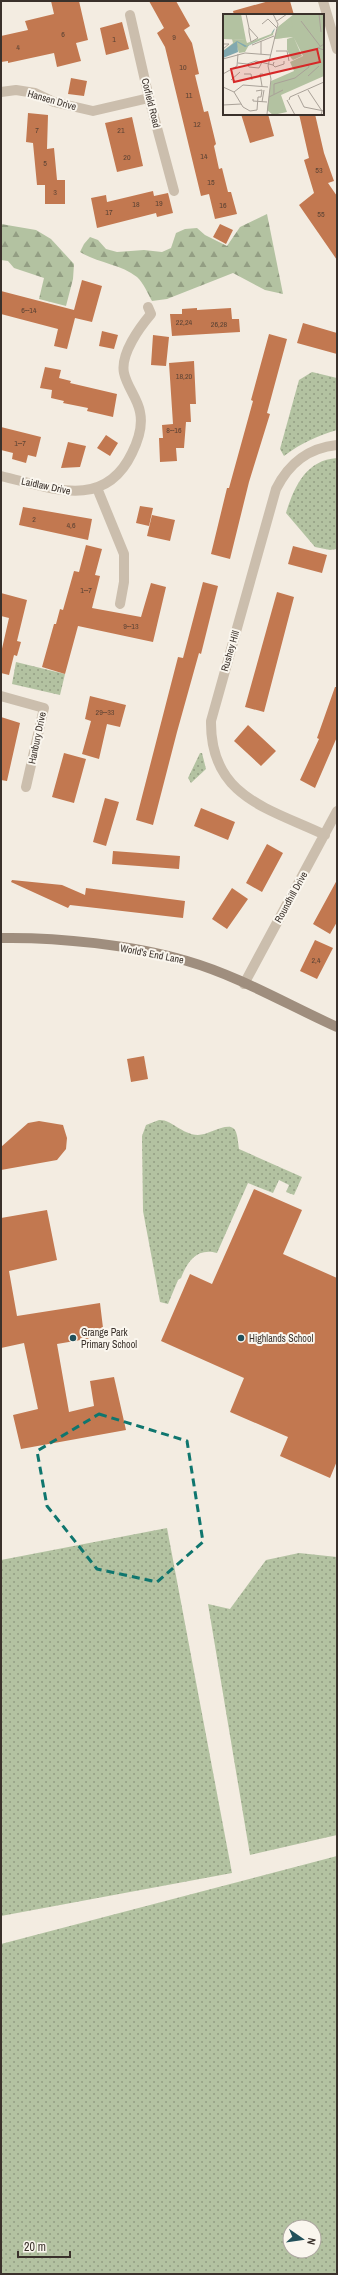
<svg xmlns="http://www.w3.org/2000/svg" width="338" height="2275" viewBox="0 0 338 2275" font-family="'Archivo Narrow',sans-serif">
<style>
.green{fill:url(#green-dots);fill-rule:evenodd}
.forest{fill:url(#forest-firs)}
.building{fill:#c27850}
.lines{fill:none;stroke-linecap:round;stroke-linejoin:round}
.street{stroke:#cbbead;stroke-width:10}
.secondary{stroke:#9f8e7e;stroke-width:10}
.marked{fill:none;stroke:#0f766e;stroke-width:3;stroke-dasharray:8 5;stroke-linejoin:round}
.poi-dot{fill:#22505a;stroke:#faf6ee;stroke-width:1.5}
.labels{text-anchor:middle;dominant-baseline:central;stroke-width:4;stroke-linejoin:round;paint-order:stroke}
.number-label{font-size:8px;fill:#5c4334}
.street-label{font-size:10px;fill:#3a312b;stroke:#faf6ee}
.poi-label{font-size:10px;fill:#3a312b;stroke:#faf6ee;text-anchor:start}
.inset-road{fill:none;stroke:#a9a198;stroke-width:1}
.view{fill:#d62828;fill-opacity:0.15;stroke:#d62828;stroke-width:2}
.inset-edge{fill:none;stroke:#3a312b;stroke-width:2}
</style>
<defs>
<pattern id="green-dots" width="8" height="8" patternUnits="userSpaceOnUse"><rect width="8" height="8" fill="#b3c2a1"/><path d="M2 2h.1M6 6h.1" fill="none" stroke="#939e83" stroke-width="1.8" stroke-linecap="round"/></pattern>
<pattern id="forest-firs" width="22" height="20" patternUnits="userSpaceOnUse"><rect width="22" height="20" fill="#b3c2a1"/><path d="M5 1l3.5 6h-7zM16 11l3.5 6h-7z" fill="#939e83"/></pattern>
</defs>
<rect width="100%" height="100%" fill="#f3ece1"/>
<path class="green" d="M312,372L337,378V430C317,436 301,443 284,456L280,449L299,380Z
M337,458V549L330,550L315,547L286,513C294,487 306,460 337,458Z
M16,662L65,674L60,695L12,684Z
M200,753H202L206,769L191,783L188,778Z
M159,1120C171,1119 181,1134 198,1135C209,1135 225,1123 233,1128C238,1131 238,1144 239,1149L302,1177L294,1195L286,1192L289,1185L279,1180L273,1193L248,1183L217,1253C197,1247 187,1262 181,1278L178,1280L168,1304L160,1302L143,1211L142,1136L146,1125Z
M167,1528L232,1873L1,1916V1560Z
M299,1553L337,1557V1835L250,1855L208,1604L230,1609L266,1560Z
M337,1856V2274H1V1944ZM290,2227H314V2251H290Z"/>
<path class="forest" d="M267,214L283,294L265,290L233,273L167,299L152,301C148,294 143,282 137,277C121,264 97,263 80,252L84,244L90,237L98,240L106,249L117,252L144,250L162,252L171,248L176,233L185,229L197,228L205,235L227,246L240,227Z
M1,224L36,230L51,239L74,264L73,279L66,306L39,299L44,278L14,268L8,261L1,260Z"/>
<path class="building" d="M51,1H79L88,40L76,43L81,61L57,67L54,53L8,63V61L1,62V36L28,30L25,21L54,14Z
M149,1H176L190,26L184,30L192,43L199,74L195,75L204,112L208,111L216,144L214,146L219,169L222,168L228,192H231L237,214L215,219L209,194L201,196L165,47L157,33L164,28Z
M269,1H290L294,15H234L233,11Z
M122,22L129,49L106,55L100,28Z
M71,78L87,81L84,96L68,94Z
M28,113L48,115L47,149L54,148L57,180H65V204H45V185H37L33,143L26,142Z
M241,114H268L274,136L250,143Z
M299,114H315L324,153L334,181L328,183L337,196V260L299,205L314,193L304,160L309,158Z
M132,117L143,166L117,172L105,123Z
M153,191L154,196L168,193L173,213L157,217L156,213L97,228L91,198L106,195L107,202Z
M220,224L233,230L226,244L213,237Z
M82,280L102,286L92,322L75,318L67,349L54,346L58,329L1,314V291L74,310Z
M197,308V310L231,308L232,319H239L240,332L172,336L170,314H182V309Z
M303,323L337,333V354L297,343Z
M102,331L118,335L114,349L99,346Z
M269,334L287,339L267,413L270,414L249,482L230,559L211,554L227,488H229L253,401L251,400Z
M153,335L169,337L166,366L151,365Z
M194,361L196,404H190L191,422H186L184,448H176L177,461L160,462L159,438H163L162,425L173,424L169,363Z
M45,367L61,370L59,378L71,381L70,383L117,394L113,417L87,411L88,408L63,403L64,401L51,398L52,390L40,388Z
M1,427L41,437L36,457L28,455L26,463L12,459L13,453L1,450Z
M106,435L118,443L110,456L97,448Z
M68,442L86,446L80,467L61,468Z
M140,506L153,508L149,526L136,523Z
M23,507L92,519L88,540L19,525Z
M152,515L175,520L170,541L147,536Z
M86,545L102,549L95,575L100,576L92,608L141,617L151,583L166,587L153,642L78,626L65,674L42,667L54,624H56L60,609L63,610L74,571L79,572Z
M293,546L327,555L322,573L288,564Z
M203,582L218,586L201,654L199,653L177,732L153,825L136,820L178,657L183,658Z
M277,592L294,597L264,712L245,707Z
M1,593L27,600L17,641L21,642L17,656L14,655L9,675L1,673V653L9,618L1,616Z
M335,687H337V737L315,788L300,780L319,739L317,738Z
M90,696L126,705L120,727L107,724L99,759L82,754L91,721L85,719Z
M1,717L20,723L7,781L1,780Z
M248,725L276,751L261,766L234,741Z
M64,753L86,759L74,803L52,797Z
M105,798L119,802L106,846L93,842Z
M201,808L235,822L228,840L194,826Z
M267,844L283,853L262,892L246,883Z
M113,851L180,856L179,869L112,864Z
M12,880L62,885L85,895L86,888L185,901L183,918L70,905L68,908L11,882Z
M337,880V922L330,934L313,924Z
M232,888L248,899L227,929L212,919Z
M315,940L333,948L317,979L300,971Z
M144,1056L148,1079L131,1082L127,1059Z
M39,1121L63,1125L67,1138L66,1149L57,1160L1,1170V1147L28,1123Z
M254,1189L302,1210L283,1254L337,1278V1461L330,1478L280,1456L288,1437L230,1412L244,1378L161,1341L190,1274L212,1284Z
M47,1210L57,1260L9,1271L17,1316L100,1303L104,1336L57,1344L69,1412L94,1406L90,1381L114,1377L126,1430L21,1449L13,1415L38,1409L24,1343L1,1348V1218Z"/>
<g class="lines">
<path class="street" d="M323,1L337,49
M130,15L149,98L174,191
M1,92L16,90L35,93L54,102L93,111L149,98
M1,476C49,487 104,512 132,453C138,441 143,426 140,412C138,399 127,387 124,373C120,354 140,327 151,314L148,307
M97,488L124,554V582L120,604
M1,696L44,708L26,787
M325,835C268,808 210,797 211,721L276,489C289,463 308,448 337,445
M244,984L337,811"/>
<path class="secondary" d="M1,938C57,937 134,945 187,961C239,976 288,1005 337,1027"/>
</g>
<path class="marked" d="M99,1414L187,1441L203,1542L157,1582L97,1569L47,1506L37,1451Z"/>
<g class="poi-dot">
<circle cx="73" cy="1338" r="4"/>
<circle cx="241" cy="1338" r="4"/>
</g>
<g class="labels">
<g class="number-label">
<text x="63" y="34">6</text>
<text x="174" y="37">9</text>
<text x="114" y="39">1</text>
<text x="18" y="47">4</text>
<text x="183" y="67">10</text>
<text x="189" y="95">11</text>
<text x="197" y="124">12</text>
<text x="37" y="130">7</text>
<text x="121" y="130">21</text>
<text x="204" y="156">14</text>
<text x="127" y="157">20</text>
<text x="45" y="163">5</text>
<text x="319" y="170">53</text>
<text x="211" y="182">15</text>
<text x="55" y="192">3</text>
<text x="159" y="203">19</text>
<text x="136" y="204">18</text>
<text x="223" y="205">16</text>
<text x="109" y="212">17</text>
<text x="321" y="214">55</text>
<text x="29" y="310">6--14</text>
<text x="184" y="322">22,24</text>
<text x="219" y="324">26,28</text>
<text x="184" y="376">18,20</text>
<text x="174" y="430">8--16</text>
<text x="20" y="443">1--7</text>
<text x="34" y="519">2</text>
<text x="71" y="525">4,6</text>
<text x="86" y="590">1--7</text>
<text x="131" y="626">9--13</text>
<text x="105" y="712">29--33</text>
<text x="316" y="960">2,4</text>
</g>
<g class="street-label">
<text transform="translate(52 100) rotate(16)">Hansen Drive</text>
<text transform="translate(151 103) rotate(76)">Corfield Road</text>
<text transform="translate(46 486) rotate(12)">Laidlaw Drive</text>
<text transform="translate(230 651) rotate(-74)">Rushey Hill</text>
<text transform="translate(37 738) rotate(-78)">Hanbury Drive</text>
<text transform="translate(291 897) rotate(-61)">Roundhill Drive</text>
<text transform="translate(152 954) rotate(11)">World's End Lane</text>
</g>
<g class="poi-label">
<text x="81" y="1332">Grange Park<tspan x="81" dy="12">Primary School</tspan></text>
<text x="249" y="1338">Highlands School</text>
</g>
</g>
<g transform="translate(223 14)">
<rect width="101" height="101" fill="#f3ece1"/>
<path d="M0,0H18L23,26L0,25ZM71,0H101V62L58,81L64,98L50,101L44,96L48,67L71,57L67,48L80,42L71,24L79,42L70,46L68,44L64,36V25L70,23L51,25L55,13Z" fill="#b3c2a1"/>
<path d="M68,3L70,15L65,10L67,18L62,10L55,17V21L60,24L51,25L55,13ZM51,15L50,21L26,31L22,38L16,39L13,30L0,37L10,29L9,25L23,26L24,29L48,20Z" fill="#b3c2a1"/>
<path d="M52,14L51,17L48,20L25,32L22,33L14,28L15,38L0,44V37L14,27L24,32L48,20Z" fill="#81a8af"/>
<path class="inset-road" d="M23,0L26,14M96,0L98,18M54,7L64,0M78,7L97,32M39,10L45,5L54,14M26,14L35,24L28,28L26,18ZM38,27V40M0,30H6L0,35M29,31L51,22M101,36L95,34L101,30M53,37H64L66,47M0,45L22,39L48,41M15,49L24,50L33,47L50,51L51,48M24,50L26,53L36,54L39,48M50,51L52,53L61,50V47M0,60L14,52L15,40M21,60H28L29,66M85,62L96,52M8,66L17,58M39,72L37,60H40M0,73L11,78L20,93L27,97L34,96L35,83H38M85,76L99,97L98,101M33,77L39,76L38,83M11,78L20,71L45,73M51,80V70L72,64L86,53L85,50M75,81L81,93L101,97M46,83L60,76M30,85V87L44,88M64,86L72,101M66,86L67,83L101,68M39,88L41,76M0,91L18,90M44,100L48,65L45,52L55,10L50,0"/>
<path class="view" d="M94,35L97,48L11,68L8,55Z"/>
<rect width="101" height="101" class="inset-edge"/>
</g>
<rect width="338" height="2275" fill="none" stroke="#3a312b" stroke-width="4"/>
<g transform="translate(302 2239) rotate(103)"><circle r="19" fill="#faf6ee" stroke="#ada7a0"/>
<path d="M0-3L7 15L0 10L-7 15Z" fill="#22505a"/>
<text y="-6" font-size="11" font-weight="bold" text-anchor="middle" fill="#3a312b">N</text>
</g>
<path d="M18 2251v6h52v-6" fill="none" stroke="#3a312b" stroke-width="2"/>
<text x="24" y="2251" font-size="12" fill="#3a312b" stroke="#faf6ee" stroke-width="3" paint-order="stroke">20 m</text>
</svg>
